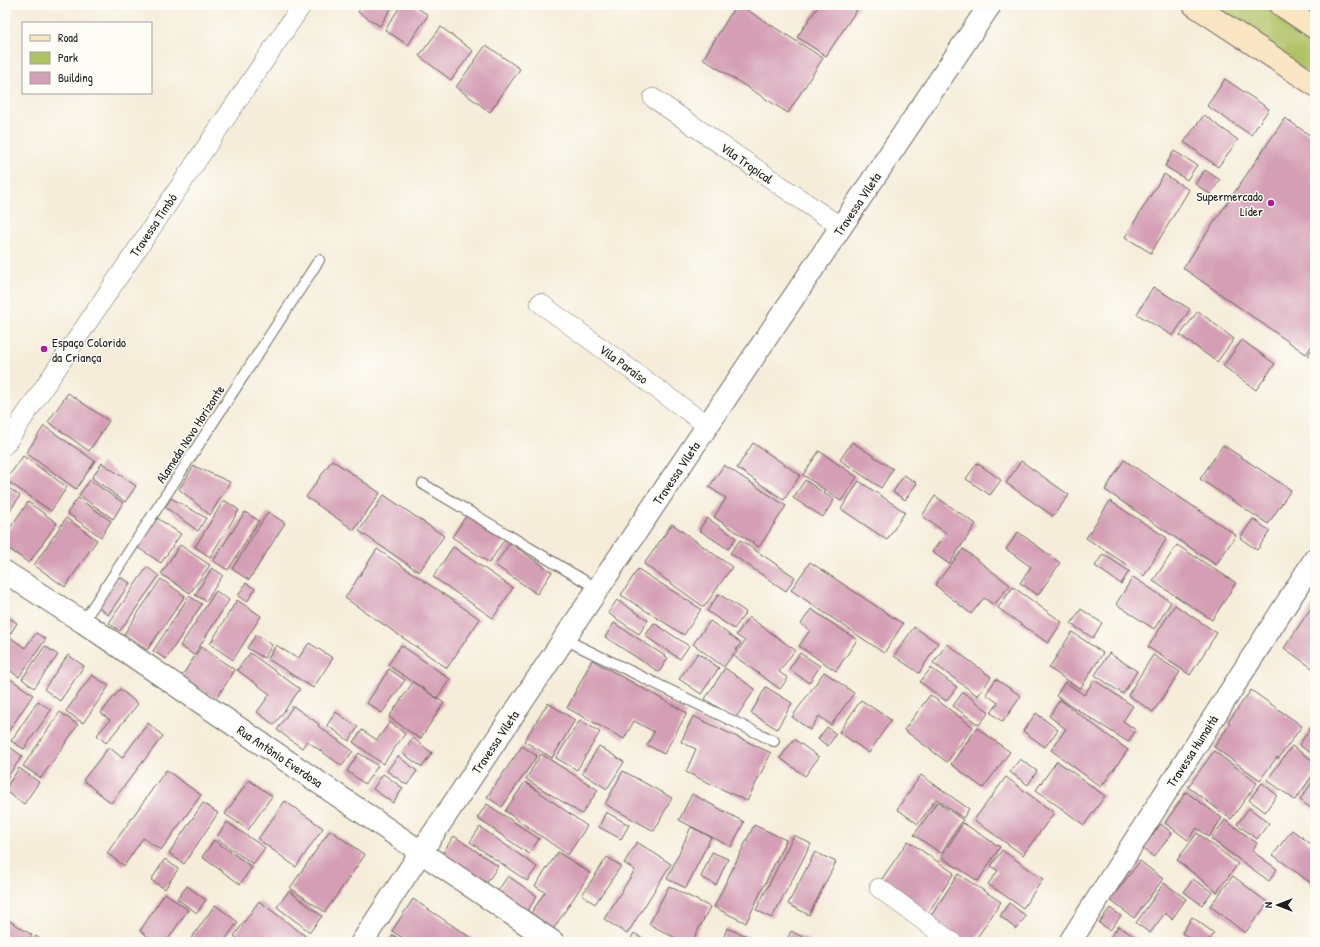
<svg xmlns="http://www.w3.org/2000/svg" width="1320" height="947" viewBox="0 0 1320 947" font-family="'Patrick Hand',sans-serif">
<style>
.green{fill:#b0c266;stroke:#666f41}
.building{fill:#d49eb4}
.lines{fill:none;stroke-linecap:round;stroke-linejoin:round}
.service-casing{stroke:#68655e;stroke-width:12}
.minor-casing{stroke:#68655e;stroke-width:20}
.tertiary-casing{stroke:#68655e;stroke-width:24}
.secondary-casing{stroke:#68655e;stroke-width:24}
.service{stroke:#fff;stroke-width:10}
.minor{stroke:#fff;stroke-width:19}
.tertiary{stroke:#fff;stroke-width:22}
.secondary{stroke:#fbe6c4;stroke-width:22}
.poi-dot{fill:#b5179e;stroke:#fdfcf7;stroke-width:1.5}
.labels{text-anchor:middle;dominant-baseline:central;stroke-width:3;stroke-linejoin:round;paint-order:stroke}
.street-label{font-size:13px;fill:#1c1c1c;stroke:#fdfcf7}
.poi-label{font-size:13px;fill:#1c1c1c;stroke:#fdfcf7;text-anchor:end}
</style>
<rect width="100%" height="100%" fill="#fdfcf7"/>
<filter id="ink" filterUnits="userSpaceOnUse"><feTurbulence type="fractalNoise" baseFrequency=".025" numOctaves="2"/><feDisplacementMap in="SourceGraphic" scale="8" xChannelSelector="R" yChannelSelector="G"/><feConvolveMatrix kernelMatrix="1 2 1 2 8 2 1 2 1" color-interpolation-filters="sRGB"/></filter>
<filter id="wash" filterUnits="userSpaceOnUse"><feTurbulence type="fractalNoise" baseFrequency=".012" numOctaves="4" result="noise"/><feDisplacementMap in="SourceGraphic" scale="16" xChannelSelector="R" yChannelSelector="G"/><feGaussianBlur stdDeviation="0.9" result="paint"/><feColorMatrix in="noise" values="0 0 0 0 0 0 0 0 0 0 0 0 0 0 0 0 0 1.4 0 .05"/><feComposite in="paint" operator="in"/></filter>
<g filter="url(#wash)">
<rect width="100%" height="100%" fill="#f5edd9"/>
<path class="green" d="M1206,5H1263L1315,40V77Z
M1292,5H1315V20Z"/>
<g id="blocks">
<path class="building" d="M363,5H393L380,26L358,12Z
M401,5H413L428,15L408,45L385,30Z
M736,5H739L823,58L788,113L703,59Z
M819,5H860L826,56L797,37Z
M441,27L473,51L451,80L419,56Z
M486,45L520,69L490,112L456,87Z
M1225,79L1269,109L1251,135L1207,106Z
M1204,115L1238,140L1218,167L1184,142Z
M1285,118L1315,139V341L1306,354L1183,268Z
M1174,151L1197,165L1187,180L1165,166Z
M1205,170L1220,180L1210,194L1195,184Z
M1164,174L1189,190L1151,253L1125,237Z
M1153,287L1190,309L1173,336L1137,314Z
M1198,311L1234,339L1217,362L1180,335Z
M1242,340L1275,364L1256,390L1223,366Z
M1315,344V360L1308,355Z
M68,393L109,421L89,451L48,422Z
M44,426L95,461L76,489L26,453Z
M852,442L893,469L881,488L840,460Z
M753,443L800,475L784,500L737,468Z
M1223,445L1291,490L1268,524L1200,479Z
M819,451L857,477L841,501L803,475Z
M23,456L67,487L51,511L6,480Z
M332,460L380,493L354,530L306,497Z
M1124,460L1236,535L1216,565L1105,490Z
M1021,461L1069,495L1053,516L1006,483Z
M102,463L136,486L125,502L92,478Z
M977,463L1001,480L990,495L966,479Z
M724,465L786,506L759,547L714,517L726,498L709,487Z
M194,466L230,482L210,515L179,489Z
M904,475L917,483L905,500L893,492Z
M90,480L123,503L113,519L79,495Z
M805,480L834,500L823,517L793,498Z
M859,481L905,512L887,540L841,509Z
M6,486L20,496L5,518V487Z
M384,495L444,536L419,572L359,531Z
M935,496L976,524L949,564L932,552L946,533L922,516Z
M78,498L111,521L101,537L67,513Z
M171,498L206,518L198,531L165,507Z
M224,500L239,510L210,557L195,547Z
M1110,501L1167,538L1144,576L1086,538Z
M28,502L57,523L29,563L5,546V535Z
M245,512L259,521L228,570L213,561Z
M268,512L285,523L249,580L232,569Z
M468,513L505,539L489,563L452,537Z
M66,518L97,540L65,587L34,565Z
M157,518L181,534L161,563L137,547Z
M707,518L736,538L728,549L699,530Z
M1253,519L1270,531L1257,550L1240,538Z
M672,524L732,567L704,607L644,564Z
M1018,532L1060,563L1038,595L1020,583L1031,567L1006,549Z
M740,540L795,577L786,591L730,553Z
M510,543L552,572L537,594L495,565Z
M180,545L210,565L190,593L161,574Z
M1177,545L1236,583L1212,620L1153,581Z
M453,547L513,588L493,618L433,577Z
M377,549L480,619L447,668L345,598Z
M963,549L1010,585L994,605L984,598L971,614L935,585Z
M1103,554L1129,571L1121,584L1095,566Z
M810,562L903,624L884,653L791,590Z
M147,567L159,576L120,631L109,623Z
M212,568L223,575L206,601L195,595Z
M638,569L701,609L684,635L621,595Z
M118,576L130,583L108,615L99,607Z
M1133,577L1171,602L1154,629L1116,604Z
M161,579L185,596L147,650L124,634Z
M246,583L255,589L247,602L238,596Z
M1013,587L1062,622L1048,643L998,608Z
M216,591L229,600L194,655L180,646Z
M719,594L746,612L734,629L707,611Z
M189,596L202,604L166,659L153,651Z
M237,600L261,616L233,660L210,644Z
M617,600L648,620L639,634L608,613Z
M1315,602V670L1284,648Z
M1175,605L1217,633L1190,675L1148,647Z
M811,609L857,640L836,671L799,646L810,630L801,624Z
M1081,609L1102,623L1093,638L1071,624Z
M5,615L17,623L9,636L5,633Z
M749,617L795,650L779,672L788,678L780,689L734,656L745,641L736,635Z
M710,621L741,643L724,667L693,644Z
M614,623L668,658L659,672L605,637Z
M654,623L689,646L680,659L645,636Z
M914,627L938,643L919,673L894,656Z
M1072,632L1103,653L1080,689L1049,668Z
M36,633L46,639L19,677L5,667V638L7,635L25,648Z
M256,635L272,645L264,658L247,648Z
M309,643L333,658L313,688L268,659L276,645L298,659Z
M947,644L991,677L978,696L933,663Z
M401,645L450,679L437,698L388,665Z
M45,646L58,655L34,688L22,679Z
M201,647L235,670L216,699L181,677Z
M250,653L300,689L274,725L257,712L270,694L237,670Z
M698,653L719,668L701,694L679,679Z
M800,653L820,666L809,683L789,669Z
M1109,653L1137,671L1123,694L1095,675Z
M68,655L84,666L60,701L44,689Z
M1153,655L1180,672L1153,712L1128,695Z
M592,660L687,713L664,754L647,745L654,732L634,721L624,739L567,708Z
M725,668L755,689L735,719L705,699Z
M931,668L957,687L946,701L920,682Z
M389,669L405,680L382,713L367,703Z
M824,672L854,693L831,725L819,716L810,730L792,717Z
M5,675L33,695L5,736Z
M92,675L109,686L83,723L66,711Z
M996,679L1021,696L1003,722L991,713L998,703L986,694Z
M1094,680L1133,706L1123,721L1136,730L1128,742L1056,696L1065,682L1084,695Z
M413,682L444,703L420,739L389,717Z
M766,687L792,703L777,729L751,713Z
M120,689L138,704L106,743L97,735L110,720L101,713Z
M1251,690L1302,726L1278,759L1277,757L1260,780L1214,747L1230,724L1228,722Z
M963,692L989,712L979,725L953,706Z
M930,695L973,727L947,762L904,730Z
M861,700L891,720L869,753L839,732Z
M1060,700L1128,750L1101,787L1051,750L1066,729L1049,716Z
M38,701L51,710L24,749L11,741Z
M548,703L575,720L552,758L524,741Z
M293,706L319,724L318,726L353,751L342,766L307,741L302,748L277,730Z
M60,712L78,725L41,778L23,766Z
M336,712L358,727L349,741L327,725Z
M1036,713L1058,730L1045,747L1023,731Z
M693,716L771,753L747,801L686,772L696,749L681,742Z
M580,720L600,732L577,770L556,758Z
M390,722L405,734L383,764L353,742L362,730L377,740Z
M148,723L163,736L111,803L83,780L109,747L122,758Z
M827,727L836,734L828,746L818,739Z
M1311,727L1315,730V756L1299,745Z
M977,728L1010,752L983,788L951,764Z
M413,738L432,753L422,767L402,753Z
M794,739L819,757L805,776L780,758Z
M522,746L537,756L502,807L487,797Z
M599,746L624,762L607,789L582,773Z
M1292,746L1315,762V772L1295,800L1267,780Z
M10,747L22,756L5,781V755Z
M1214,751L1257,783L1231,819L1188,787Z
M359,753L378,766L365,784L347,771Z
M541,754L598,790L582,814L526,779Z
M398,756L417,771L407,785L387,771Z
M1020,759L1037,771L1028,785L1010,772Z
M1057,761L1105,796L1084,825L1036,790Z
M19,768L39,782L24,804L5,791V789Z
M166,770L201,795L161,850L143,838L124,866L107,853Z
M623,771L672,798L654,831L605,804Z
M383,774L403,788L393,803L373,789Z
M921,775L969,809L963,818L936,799L918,824L897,809Z
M1006,777L1054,813L1023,855L974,820Z
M1315,778V811L1300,800Z
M249,780L272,796L248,830L225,814Z
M525,782L587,826L568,855L505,811Z
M1262,783L1277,795L1265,812L1249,800Z
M1186,792L1222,818L1209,837L1197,828L1188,840L1165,823Z
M692,794L744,822L731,847L679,820Z
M285,801L323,828L296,867L258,839Z
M937,802L963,820L941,853L914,835Z
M203,803L218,813L184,864L169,853Z
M487,804L539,839L529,854L477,818Z
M1249,808L1269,823L1257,839L1237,824Z
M606,812L629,825L621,839L599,827Z
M1225,820L1257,843L1252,851L1277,869L1269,881L1211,839Z
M227,822L265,848L253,864L216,838Z
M963,823L1000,847L978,881L941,857Z
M1161,824L1172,833L1154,857L1142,848Z
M754,825L786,840L746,923L714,907Z
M480,827L537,867L527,881L470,842Z
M691,827L711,837L686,888L667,879Z
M330,830L365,855L325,912L290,888Z
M1292,830L1315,847V886L1273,855Z
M1197,833L1238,864L1217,892L1177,860Z
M794,835L811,844L772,918L756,910Z
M454,836L498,866L484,887L440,857Z
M214,840L252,867L240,884L202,857Z
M908,841L954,873L926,916L879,883Z
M637,842L671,864L627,934L604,919L635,870L624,863Z
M1002,850L1043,879L1023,908L988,884L998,871L991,866Z
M558,852L590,873L552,931L529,916L545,892L535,886Z
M712,852L728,859L716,885L701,877Z
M815,852L836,862L809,915L788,904Z
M607,857L621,866L595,904L582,895Z
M165,859L178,869L165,889L151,880Z
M1140,861L1163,879L1134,918L1110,900Z
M958,874L1001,902L974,942H963L929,919Z
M508,876L537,896L527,912L497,892Z
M1233,876L1268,903L1245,933L1210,906Z
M1193,879L1212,892L1202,905L1184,892Z
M1164,883L1186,899L1172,919L1165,913L1150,933L1136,923Z
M187,886L206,900L197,913L177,899Z
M669,886L710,907L692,942H683L649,924Z
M289,891L322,916L310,932L277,907Z
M165,893L188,910L166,942H156L140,931Z
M413,899L477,942H409L392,931Z
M259,901L308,938L305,942H242L234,936Z
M1009,903L1026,916L1016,929L1000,916Z
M215,905L238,922L223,942H192L190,940Z
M1110,908L1121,916L1110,930L1099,923Z
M1192,917L1214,933L1208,942H1195L1182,933Z
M5,918L32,935L27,942H9L5,940Z
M1119,926L1142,942H1110L1108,940Z
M727,928L754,939L753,942H722Z
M791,931L812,942H786Z
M634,933L647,942H629Z
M393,935L404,942H388Z
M36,936L45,942H32Z"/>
</g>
</g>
<g filter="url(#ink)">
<use href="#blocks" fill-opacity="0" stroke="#68655e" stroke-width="1"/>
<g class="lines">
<defs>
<path id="service" d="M423,484L598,589
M83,622L319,260
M564,639L774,741"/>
<path id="minor" d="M653,98L841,227
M540,303L708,426
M5,445L302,5
M879,888L952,942"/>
<path id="tertiary" d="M5,572L83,622L553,942
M362,942L421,852L990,5
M1070,942L1315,559"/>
<path id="secondary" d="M1194,5L1315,85
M1281,5L1315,28"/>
</defs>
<use href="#service" class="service-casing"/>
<use href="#minor" class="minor-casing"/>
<use href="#tertiary" class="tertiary-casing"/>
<use href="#secondary" class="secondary-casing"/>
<use href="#service" class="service"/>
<use href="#minor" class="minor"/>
<use href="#tertiary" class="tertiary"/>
<use href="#secondary" class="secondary"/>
</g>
</g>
<g class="poi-dot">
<circle cx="1271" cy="203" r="4"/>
<circle cx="44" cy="349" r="4"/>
</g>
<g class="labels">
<g class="street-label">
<text transform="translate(747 163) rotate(35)">Vila Tropical</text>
<text transform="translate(857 204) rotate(-56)">Travessa Vileta</text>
<text transform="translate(153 225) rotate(-56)">Travessa Timbó</text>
<text transform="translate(624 364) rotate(36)">Vila Paraíso</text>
<text transform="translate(190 434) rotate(-57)">Alameda Novo Horizonte</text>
<text transform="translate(676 473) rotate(-56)">Travessa Vileta</text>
<text transform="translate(495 742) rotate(-56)">Travessa Vileta</text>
<text transform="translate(1192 751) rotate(-57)">Travessa Humaitá</text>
<text transform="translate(280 756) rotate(34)">Rua Antônio Everdosa</text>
</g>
<g class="poi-label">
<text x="1263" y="196">Supermercado<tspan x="1263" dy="15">Líder</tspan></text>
<text x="52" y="342" text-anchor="start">Espaço Colorido<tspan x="52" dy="15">da Criança</tspan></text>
</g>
</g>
<rect width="1320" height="947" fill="none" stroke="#fdfcf7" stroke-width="20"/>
<rect x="22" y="22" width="130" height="72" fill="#fdfcf7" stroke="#a3a29f"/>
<rect x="30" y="35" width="20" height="6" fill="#fbe6c4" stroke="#a3a29f"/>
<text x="58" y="42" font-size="12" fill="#1c1c1c">Road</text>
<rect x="30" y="52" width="20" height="12" fill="#b0c266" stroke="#a3a29f"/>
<text x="58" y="62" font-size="12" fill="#1c1c1c">Park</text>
<rect x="30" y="72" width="20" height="12" fill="#d49eb4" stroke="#a3a29f"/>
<text x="58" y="82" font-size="12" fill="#1c1c1c">Building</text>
<g transform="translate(1278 905) rotate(270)" stroke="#fdfcf7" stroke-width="3" paint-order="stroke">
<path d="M0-3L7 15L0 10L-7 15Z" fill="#1c1c1c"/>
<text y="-6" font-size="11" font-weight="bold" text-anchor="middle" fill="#1c1c1c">N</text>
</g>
</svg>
